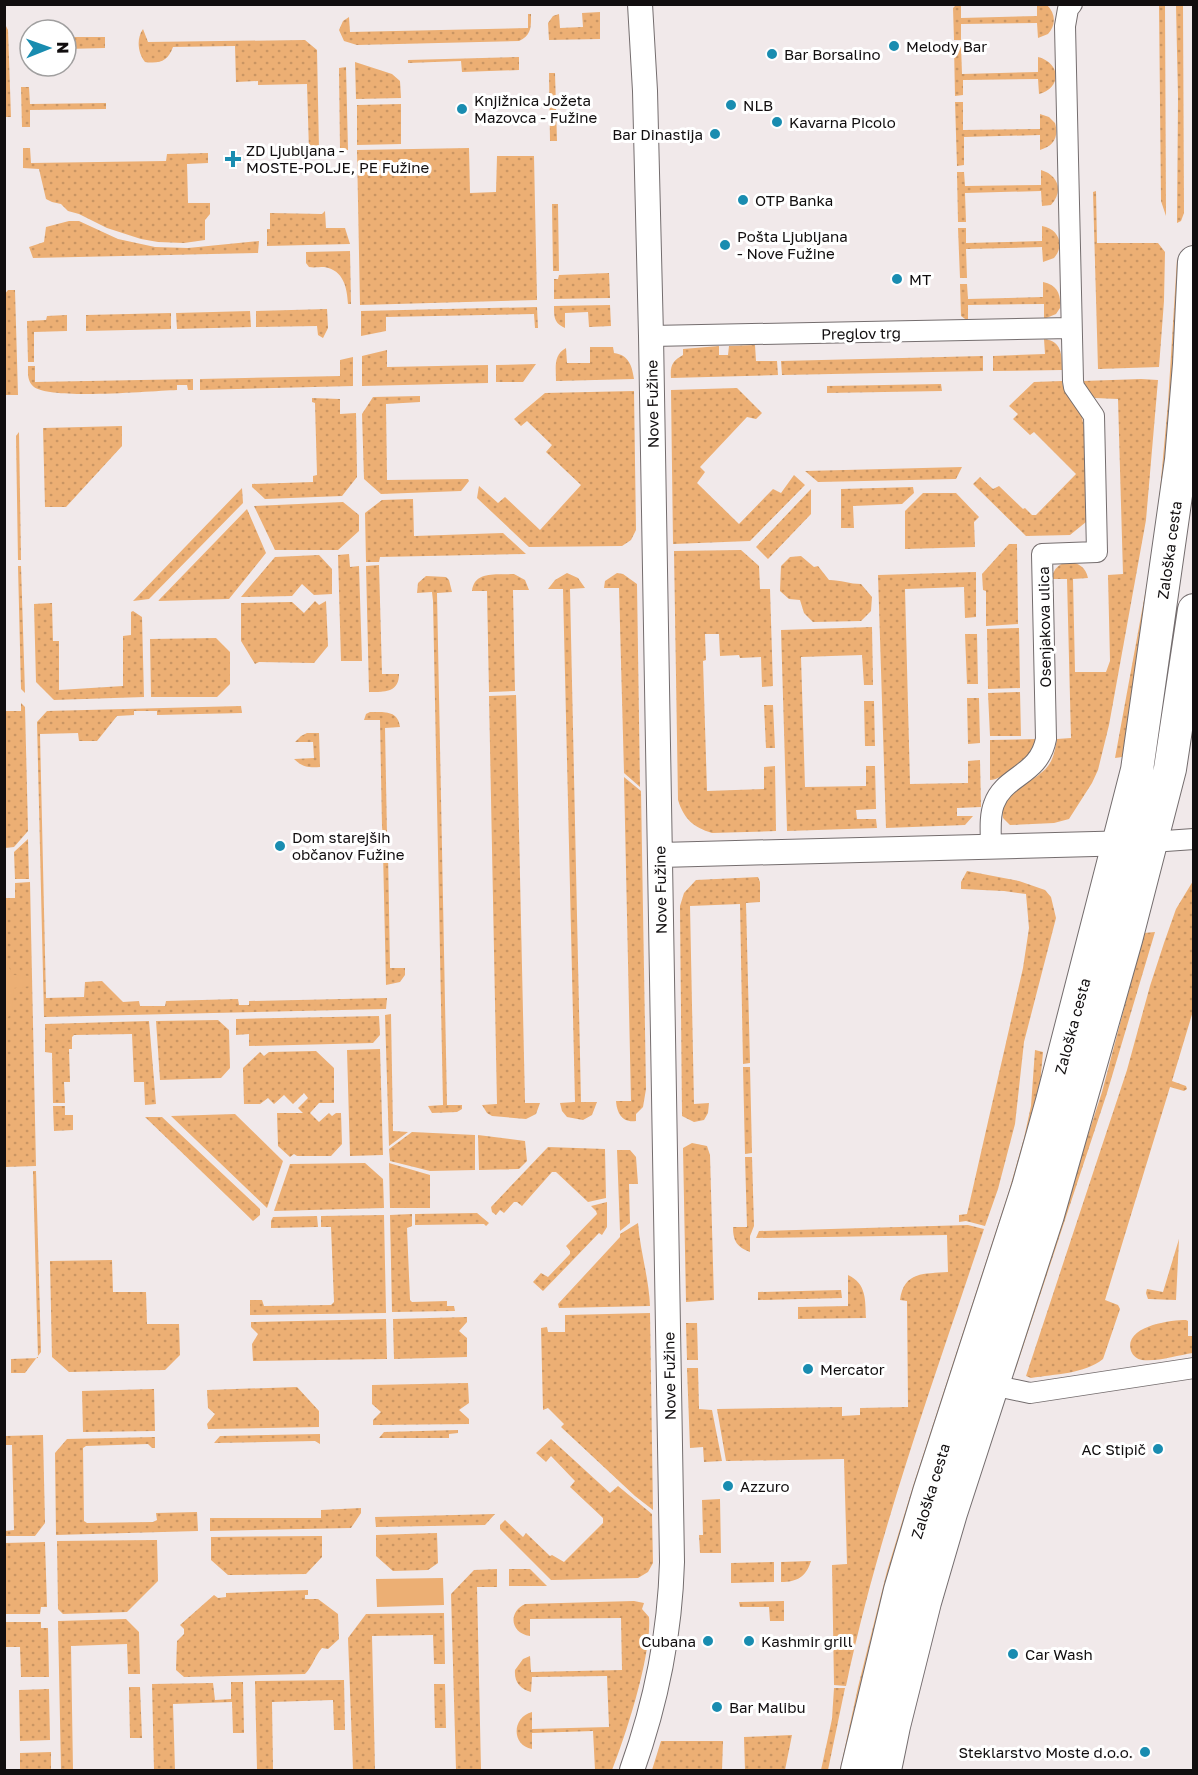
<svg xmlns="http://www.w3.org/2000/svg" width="1198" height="1775" viewBox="0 0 1198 1775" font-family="'Golos Text',sans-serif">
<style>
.grass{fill:url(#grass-dots)}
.pitch{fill:#ecaf74}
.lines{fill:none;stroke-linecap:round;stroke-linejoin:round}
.minor-casing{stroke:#746d6e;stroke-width:22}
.tertiary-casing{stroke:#746d6e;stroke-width:26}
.primary-casing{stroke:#746d6e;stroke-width:34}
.minor{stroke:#fff;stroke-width:20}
.tertiary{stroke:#fff;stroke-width:24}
.primary{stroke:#fff;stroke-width:32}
.poi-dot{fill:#198cb0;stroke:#fff;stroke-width:2}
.labels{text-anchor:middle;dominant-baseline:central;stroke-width:6;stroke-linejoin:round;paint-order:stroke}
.poi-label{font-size:15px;fill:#110e0f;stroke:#fff;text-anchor:start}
.street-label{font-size:15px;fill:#110e0f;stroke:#fff}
</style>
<defs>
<pattern id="grass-dots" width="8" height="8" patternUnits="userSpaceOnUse" patternTransform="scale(1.5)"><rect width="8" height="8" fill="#ecaf74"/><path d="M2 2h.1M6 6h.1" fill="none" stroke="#c99563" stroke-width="1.8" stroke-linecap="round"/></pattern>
</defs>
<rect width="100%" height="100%" fill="#f1e9ea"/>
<path class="grass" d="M956,5H961V18L1037,16V5H1047C1056,14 1056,25 1048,34L1038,38L1037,23L961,24V40H954L953,8Z
M1159,5H1165L1166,216L1161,201Z
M1176,5H1183L1184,213L1181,221L1177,223L1178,97Z
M600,12V39L549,40L548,23L553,16L559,14L560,28L583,27L582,13Z
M528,14H531C531,26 532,35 519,41L357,45L344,41L339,30L343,21L349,17L350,32L528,28Z
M5,24L8,30L11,117H6Z
M143,29L148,42L305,40L317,50L319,150L309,151L307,84L258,85V81L236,82L235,46L173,47C168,61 160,64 145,62C138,53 136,39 143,29Z
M66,37H105V48L66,49Z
M954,46H961L962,74L1038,72V57C1061,63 1062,88 1039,94L1038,79L963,80V95L955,96Z
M519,57V70L462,72L461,61L408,63V60Z
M355,62L392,74L400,81L401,98L356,99Z
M346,67L348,150H340L339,68Z
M549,73H555L557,141H550Z
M21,87H29L30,104L106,103V109L30,110V127H22Z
M955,102H963V130L1040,129V114L1049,117L1055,123C1059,137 1054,146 1040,150V135L964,137V165L957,166Z
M401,104V144L357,145V105Z
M23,148H30L31,163L166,161L167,154L208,153V163L187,164L188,203H210V214L205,220V240L184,243L158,242L141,239L107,228L79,214L68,211L61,204L52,202L46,199L39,169L23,168Z
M469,148L470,193L496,192L497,156H534L537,300L360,305L357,150Z
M1041,170C1058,175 1064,191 1051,205L1042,206L1041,191L965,193L966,222H958L957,172H964L965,186L1041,185Z
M1096,191L1097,243H1158L1165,252L1164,301L1159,367L1098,369L1093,192Z
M552,204H558L559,271H553Z
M325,211L326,228H345L350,244L267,246V229H270V213L322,214Z
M69,221H79L118,239L155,247L188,248L259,241L258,253L33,258L29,247L44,242L46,227Z
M1042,226C1059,229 1065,245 1054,258L1043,262L1042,247L966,249L967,278H960L958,228H966V243L1042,241Z
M350,251L351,304H348C347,288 344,270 324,267C318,267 314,268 309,267L306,263V252Z
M1177,259L1181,267L1174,404L1148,607L1122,757L1115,758L1156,534L1168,403Z
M609,273L610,298L554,299V279H558L559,275Z
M1043,282C1058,285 1061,295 1060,308L1056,314L1044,319V304L968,305V321L961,316L960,284H967L968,299L1043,297Z
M8,290H15L18,395H5L4,295Z
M610,305L611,326L589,327L588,312L565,313V328C554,323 554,317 554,306Z
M537,307L538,328H535L534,314L386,317V331L361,336V311Z
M327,309L328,328L323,338L318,335L317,326L256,327V311Z
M250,311L251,327L177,329L176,313Z
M171,313V329L86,331V315Z
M67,315V331L34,332V362H28L27,321L46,320L47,316Z
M1044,339C1062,341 1062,355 1062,370L993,371V356L1045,354Z
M755,345L756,361H777L778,375L671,378C670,366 672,361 683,355V349L719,346V355H728L729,346Z
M590,347H613L614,353C629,355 632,366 634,379L556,381C556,368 553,355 566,348L567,363H590Z
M387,350V367L488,365V383L362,386V356Z
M983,356V371L782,375L781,361Z
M353,357V386L200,390V379L340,376V360Z
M536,364L523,382H496V365Z
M28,366H35V382L193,379V390H188L187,385H177V390C151,391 51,400 34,387C27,381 28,374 28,366Z
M1141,379L1158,380L1146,520L1109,725L1098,770L1092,783L1069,819L1054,823L1010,825L1003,818C998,792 1035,783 1048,766C1054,758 1055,749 1057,739L1071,738L1067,579H1052C1054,557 1084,557 1088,578L1073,579L1075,672H1106L1110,661L1108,575L1123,574L1118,399L1095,398L1085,388L1083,381Z
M1062,381L1063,386L1073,400L1082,417L1085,434L1086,522L1070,535L1026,536L973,484L980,477L993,489L999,486L1023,509L1025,508L1032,515H1036L1076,474L1034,432L1030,435L1013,419L1018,414L1009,406L1034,382Z
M941,384L942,391L827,393V386Z
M737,388L762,413L756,419L747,417L700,467L705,472L697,483L739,524L773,489L781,493L794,475L805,485L750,541L673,544L671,390Z
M634,391L636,530L631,540L622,546L529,547L477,498L479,486L498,503L505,497L540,530L581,485L546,452L552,445L527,421L521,426L514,419L545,393Z
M420,396V402L386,404L387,480L468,479L469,481L461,491L381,494L364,479L362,414L373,397Z
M312,398L340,399V414L356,413L357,477L342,496L265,499L252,487V484L313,482V476L317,475L315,403L312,402Z
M122,426V446L66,507H45L43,428Z
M19,432L21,560H18L16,436Z
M962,467L956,479L818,482L805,471Z
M913,487L914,493L902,504L853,506L854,528H841V489Z
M242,488L243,503L149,599L133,601Z
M811,489V514L768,559L756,547Z
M923,493H956L979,517L974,522L975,547L905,549V511Z
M413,499L414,536L503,533L526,554L380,557L379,562H366L365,513L382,500Z
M343,502L359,515V531L338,550H275L254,506Z
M247,509L266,553L229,599L158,601Z
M1009,544H1017L1018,624L986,626V591L983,590L982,574Z
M741,550L759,566L760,589H770L773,686L762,687L761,657L740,658L739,655L720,656L719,634H705L706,660L703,661L707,791L764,789V767L775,766L776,831L712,833C693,827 684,819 678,800L674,551Z
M349,554L350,567L359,566L362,661H341L338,555Z
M319,555L332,569V594L314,595L302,584L292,596L241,597L275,557Z
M801,556L814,567L818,566L829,580C841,580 850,584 861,584L872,597L871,611L861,621L813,622L804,613L800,600L789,599L780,591L781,566L790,557Z
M379,565L382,674H399C399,693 384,692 369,692L366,566Z
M18,566H21L25,693L21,689Z
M976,572V617L965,618L964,587L905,589L910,784L968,783V761L980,760L981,807L957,808V816H973L965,825L886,828L878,575Z
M567,573L578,578L585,588L570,589L581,1102H597L592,1115L583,1120L567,1117L562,1111L560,1103L575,1102L563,589H548L555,580Z
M617,573L623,574L637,584L640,787L624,773L619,588H604L605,581Z
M514,574L525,580L529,590H513L515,691L489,692L487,591H472C474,570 498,575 514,574Z
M426,576L446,577L449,580L452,592L437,593L447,1105H462V1109L457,1112L432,1113L428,1106L443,1105L433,601L432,592L417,593L418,583Z
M315,601L319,605L326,601L328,646L314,663L259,662L255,664L241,641V603L292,602L304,613Z
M52,603L53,641H59V690L123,686V636L131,635V612L133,611L142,617L144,697L54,700L36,682L34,604Z
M872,627L873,685H864L862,655L801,657L805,787L866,786V766H875L876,809L856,810L857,819H876L877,828L787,831L781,630Z
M1019,628L1020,688L988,689L987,629Z
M965,634H977L978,684H967Z
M216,638L230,652V684L217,697H151L150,639Z
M1020,692L1021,736H990L988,693Z
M516,695L525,1103H540L536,1114L526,1119L492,1116L487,1113L482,1105L497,1104L489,696Z
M967,698H979L980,743L968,744Z
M864,701H874L875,746H865Z
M21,703L25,707L28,831L14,847L5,848V711H21Z
M764,705H773L775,748H766Z
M241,706L242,713L157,715V711H134V715L117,716L97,741H79L78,733L40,734L46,998L84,997L85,982L102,981L123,1002L139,1001L140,1006H165L166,1001L238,999L239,1005H249V1001L387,998L386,1009L44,1017L37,722L47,711Z
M370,712C384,712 398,710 400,727L385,728L387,835L383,836L382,827L380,720H364L366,714Z
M307,733H319L320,767C309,768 302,767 294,759L314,758L313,742H295L301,736Z
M1036,739C1035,742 1035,746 1034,749C1029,759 1001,780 990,780V740Z
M624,777L641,791L646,1089L643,1107L636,1114V1121C622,1123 617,1113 616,1101H631Z
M28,839L29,879H15L14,852Z
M383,852H388L390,968H405V975L400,982L386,985Z
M967,871L1019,881L1045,890L1051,897L1056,918L1024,1042L1015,1124L998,1189L985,1226L966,1221L959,1222V1215L967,1214L1023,968L1029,928L1026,894L1004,891L961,889V882Z
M758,877L760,882V902L746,903L750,1063L743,1064L740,904L690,906L694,1104L709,1103L708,1113L704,1120L694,1122L682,1116L680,906L684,893L696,880Z
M1193,881V1011L1172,1081L1186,1086L1187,1089L1184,1091L1170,1087L1105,1300L1118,1305L1120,1309L1103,1359C1084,1374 1055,1374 1031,1378L1026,1376L1127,1070L1150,986L1164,943L1176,909Z
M30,882L36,1166L5,1167L4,898H15V883Z
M1155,932L1107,1093L1015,1371L1012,1369L1102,1092L1144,933Z
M391,1014L393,1131L408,1132L389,1146L385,1015Z
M379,1016L380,1035L373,1043L249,1046V1034L236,1035V1019Z
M218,1020L229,1030L230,1068L221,1078L160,1080L156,1021Z
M149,1021L156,1104L145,1105L144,1082H134L132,1034L74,1035L72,1037V1049H69L70,1082H64L65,1103H53L52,1053L45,1052V1024Z
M380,1049L383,1155L350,1156L347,1050Z
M1035,1050L1043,1052L1039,1096L846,1770H840L858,1687L887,1571L914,1483L1009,1191L1024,1138L1031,1106Z
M316,1051L334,1068V1103H319L310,1113L319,1122L329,1113L332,1116L336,1113H341L342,1144L331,1156H297L294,1154L290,1157L278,1146L277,1113H303L298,1108L308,1098L304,1093L293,1104L284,1095L274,1104L268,1098L260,1104H244L243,1068L260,1052L264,1056L269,1052Z
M743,1067H750L752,1153L745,1154Z
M53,1106H65V1115H73V1130L54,1131Z
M235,1114L283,1161L267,1208L171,1116Z
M145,1117H162L260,1209V1215L253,1221Z
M412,1132L475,1135V1170L430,1171L390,1161L389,1149Z
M478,1135L525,1141L527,1161L519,1169L479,1170Z
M692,1143L707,1146L710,1155L714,1300L686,1302L683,1148Z
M548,1147L605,1149L606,1198L588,1202L556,1172H552L522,1206L517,1202H514L504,1213L500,1210L496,1215L492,1212L491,1207Z
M617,1150H630L636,1157L638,1184H629L630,1223L620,1231Z
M745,1157H752L754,1226L750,1236V1252C737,1247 733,1241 733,1227H747Z
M365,1163L383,1179L384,1208L274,1211L290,1164Z
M389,1163L430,1175V1208H390Z
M33,1171H36L41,1352L25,1373H11V1359L38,1358Z
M607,1202V1227L602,1235L599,1233L543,1291L533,1282L541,1273L548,1277L570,1254V1251L566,1246L597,1214L596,1211L591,1206Z
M477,1213L489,1223L486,1226L484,1224L415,1225V1214Z
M412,1214V1226L407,1228L410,1300L412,1302L447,1301V1306H454L455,1311L392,1312L390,1215Z
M384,1215L386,1313L250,1315V1300H262L264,1306L331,1305L334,1302L331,1227H321V1216Z
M317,1216L318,1227L271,1228V1221L273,1217Z
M638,1223C640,1251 649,1278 650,1306L559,1308L558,1304L620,1237V1234Z
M968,1225L984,1229C934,1380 879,1530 846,1686L834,1685L832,1565L847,1564L844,1459L726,1461L717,1409L842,1407V1416L860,1415V1408L908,1407L907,1301L900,1300C904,1271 924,1274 948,1272L947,1235L756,1238L759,1231Z
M1179,1239L1176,1300L1148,1299L1146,1293L1147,1289L1163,1292Z
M112,1260L113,1292H146L147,1324H179L180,1355L165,1370L69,1372L52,1357L50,1261Z
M848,1275C867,1284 865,1300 866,1318L798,1319V1307L848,1306Z
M841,1290L842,1298L758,1300V1292Z
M650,1313L653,1510L635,1496L561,1427L564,1424L548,1408L543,1410L541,1328L547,1327L548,1332H565V1315Z
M467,1317V1322L459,1331L467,1338V1357L394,1359L393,1319Z
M386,1319L387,1359L253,1361L252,1344L258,1334L251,1327V1322Z
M1186,1320L1188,1321V1336H1193V1353C1178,1355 1158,1362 1142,1360C1137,1359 1133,1356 1131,1351C1123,1326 1171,1320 1186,1320Z
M686,1323H697L698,1360H687Z
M687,1368H698L699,1409L712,1410L722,1461L704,1462L703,1447L690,1448Z
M468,1383L469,1403L459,1410L469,1419V1424L373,1425V1420L381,1412L372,1404V1385Z
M297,1387L319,1411V1427L208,1429L207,1424L215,1414L208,1408L207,1390Z
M154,1389L155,1431L83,1432L82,1391Z
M458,1430V1433L449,1434V1438H379L384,1432Z
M320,1434V1444L315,1441L214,1443L220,1436Z
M43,1435L45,1523L35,1536H5V1531L14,1530L12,1445H5V1436Z
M155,1437V1448H152L148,1444L86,1446L83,1448L84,1521L87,1523L153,1522L157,1520L156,1513L197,1512L198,1531L56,1535L55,1453L67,1439Z
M551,1439L610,1493L618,1486L652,1514L653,1563L648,1572L638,1578L551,1580L500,1529V1525L505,1520L523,1537L526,1533L550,1556L552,1555L564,1562L603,1523V1518L570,1487L575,1481L551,1456L546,1462L536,1453Z
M720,1499L721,1553H700L699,1535H703L702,1500Z
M361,1508V1513L351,1528L210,1531V1518H321V1510Z
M495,1514L485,1525L376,1527L375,1517Z
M437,1533L438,1563L428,1570L393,1571L376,1556V1535Z
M322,1536V1557L306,1574L228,1575L211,1560V1537Z
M157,1540L158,1581L127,1612L63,1614L58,1609L57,1541Z
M45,1542L47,1607H41L40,1614H5V1543Z
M811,1561C806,1577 797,1582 781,1582V1562Z
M774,1562V1582L731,1583V1563Z
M497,1569V1587H477L481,1770H456L451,1594L474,1570Z
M509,1569H530L547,1586H509Z
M308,1590V1595H305V1599H318L338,1614L339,1639L328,1649L322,1648C314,1657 313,1666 305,1674L184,1677L176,1670L177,1641L184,1634V1629L180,1625L214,1595L218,1598L226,1597V1593Z
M634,1601L644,1603L642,1609L649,1617C652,1654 626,1735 612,1770H595L593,1731L532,1733V1749C511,1745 512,1717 532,1712V1729L609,1727L607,1676L532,1677L531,1692C520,1689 514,1682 515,1670L523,1659L530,1656L531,1672L622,1670L621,1618L530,1619V1636C510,1633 508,1612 525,1604Z
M784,1601V1621H770L769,1607H740L739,1602Z
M444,1613L445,1664H434L433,1635L372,1636L375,1770H353L348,1638L366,1614Z
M126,1619L139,1632L140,1674H128L127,1644L71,1646L73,1770H61L58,1621Z
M5,1622H41V1628H48L49,1677H21L20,1647H5Z
M344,1680L345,1730H334L333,1700L272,1702L273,1770H257L255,1681Z
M231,1682H243L244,1733H233L232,1702L173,1704L175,1770H154L152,1684L213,1683L215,1700L231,1699Z
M434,1684H445L446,1728H435Z
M129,1687H140L142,1738H130Z
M834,1688H845L828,1770H821L832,1719Z
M49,1689L50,1740L20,1741L19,1690Z
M792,1735L785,1770H745L744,1737Z
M661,1741H723L722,1770H652Z
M51,1752V1770H20V1753Z"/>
<path class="pitch" d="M5,960L13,975L32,976V986L14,988L12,1012L5,1021Z
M443,1578L444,1605L377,1607L376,1579Z"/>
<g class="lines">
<defs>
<path id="minor" d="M651,336L1071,328
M1151,842L1194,839
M991,846C991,833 989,817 994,804C1004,775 1039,776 1046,739L1042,554L1097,552L1094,416L1074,387L1073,381L1065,26L1068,9L1072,4
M992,1385L1030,1393L1194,1368"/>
<path id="tertiary" d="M660,855L1134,843
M632,1770C656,1703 670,1634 672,1562L651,336L645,91L640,4"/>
<path id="primary" d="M857,1770L900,1590L929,1492L1028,1187L1052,1101L1137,770L1181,460L1189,364L1194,262
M885,1770L894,1726L925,1602L951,1513L1048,1215L1126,940L1170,769L1194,610"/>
</defs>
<use href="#minor" class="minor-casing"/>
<use href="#tertiary" class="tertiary-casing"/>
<use href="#primary" class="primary-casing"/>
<use href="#minor" class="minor"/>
<use href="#tertiary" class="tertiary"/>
<use href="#primary" class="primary"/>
</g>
<g class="poi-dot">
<circle cx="894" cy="46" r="6"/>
<circle cx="772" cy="54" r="6"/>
<circle cx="731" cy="105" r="6"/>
<circle cx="462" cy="109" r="6"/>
<circle cx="777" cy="122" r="6"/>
<circle cx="715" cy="134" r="6"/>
<path d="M230 150h6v6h6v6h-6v6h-6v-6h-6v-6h6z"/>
<circle cx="743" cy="200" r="6"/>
<circle cx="725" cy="245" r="6"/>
<circle cx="897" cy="279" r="6"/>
<circle cx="280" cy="846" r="6"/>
<circle cx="808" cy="1369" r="6"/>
<circle cx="1158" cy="1449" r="6"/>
<circle cx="728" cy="1486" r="6"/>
<circle cx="708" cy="1641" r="6"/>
<circle cx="749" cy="1641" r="6"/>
<circle cx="1013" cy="1654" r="6"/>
<circle cx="717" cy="1707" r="6"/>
<circle cx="1145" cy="1752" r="6"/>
</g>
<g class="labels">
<g class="poi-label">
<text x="906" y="46">Melody Bar</text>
<text x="784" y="54">Bar Borsalino</text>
<text x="474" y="100">Knjižnica Jožeta<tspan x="474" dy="17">Mazovca - Fužine</tspan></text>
<text x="743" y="105">NLB</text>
<text x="789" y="122">Kavarna Picolo</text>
<text x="703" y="134" text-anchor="end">Bar Dinastija</text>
<text x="246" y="150">ZD Ljubljana -<tspan x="246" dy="17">MOSTE-POLJE, PE Fužine</tspan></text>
<text x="755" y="200">OTP Banka</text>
<text x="737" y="236">Pošta Ljubljana<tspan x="737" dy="17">- Nove Fužine</tspan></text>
<text x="909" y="279">MT</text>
<text x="292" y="837">Dom starejših<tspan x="292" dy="17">občanov Fužine</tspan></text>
<text x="820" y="1369">Mercator</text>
<text x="1146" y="1449" text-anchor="end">AC Stipič</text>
<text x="740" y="1486">Azzuro</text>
<text x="696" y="1641" text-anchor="end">Cubana</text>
<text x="761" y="1641">Kashmir grill</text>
<text x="1025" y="1654">Car Wash</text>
<text x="729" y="1707">Bar Malibu</text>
<text x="1133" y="1752" text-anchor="end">Steklarstvo Moste d.o.o.</text>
</g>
<g class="street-label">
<text transform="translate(861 333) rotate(-1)">Preglov trg</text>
<text transform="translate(652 404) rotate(-91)">Nove Fužine</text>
<text transform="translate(1169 550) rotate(-82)">Zaloška cesta</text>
<text transform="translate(1044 627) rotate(-91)">Osenjakova ulica</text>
<text transform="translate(660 890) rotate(-91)">Nove Fužine</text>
<text transform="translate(1072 1026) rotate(-75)">Zaloška cesta</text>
<text transform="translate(669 1376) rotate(-91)">Nove Fužine</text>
<text transform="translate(930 1491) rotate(-73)">Zaloška cesta</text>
</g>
</g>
<rect width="1198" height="1775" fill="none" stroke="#110e0f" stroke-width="12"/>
<g transform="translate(48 48) rotate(89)"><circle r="28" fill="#ffffff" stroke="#a09f9f" stroke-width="1.5"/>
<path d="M0-4.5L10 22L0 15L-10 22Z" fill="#198cb0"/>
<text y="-9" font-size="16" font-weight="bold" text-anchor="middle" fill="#110e0f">N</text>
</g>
</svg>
